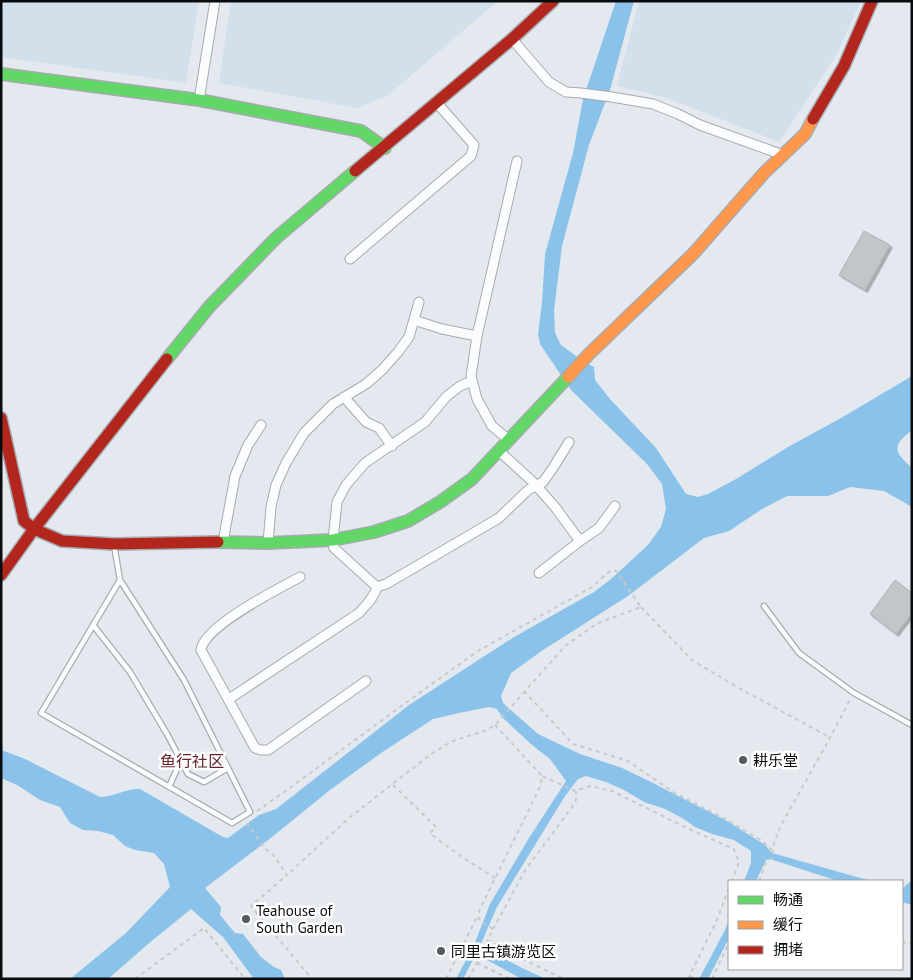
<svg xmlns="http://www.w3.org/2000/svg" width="913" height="980" viewBox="0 0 913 980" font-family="'PT Sans','Noto Sans SC',sans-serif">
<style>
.built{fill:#d2e0eb}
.water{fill:#8bc2ea}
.building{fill:#c1c6cb;stroke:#adb2b7;filter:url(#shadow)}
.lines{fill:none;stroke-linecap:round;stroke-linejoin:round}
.lane-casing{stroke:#a6abaf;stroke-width:7}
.street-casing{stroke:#a6abaf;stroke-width:11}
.fast-casing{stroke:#a6abaf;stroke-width:14}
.slow-casing{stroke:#a6abaf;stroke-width:14}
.jam-casing{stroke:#a6abaf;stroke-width:14}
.path{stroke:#c7cacb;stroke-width:2;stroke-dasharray:4 4;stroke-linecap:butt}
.lane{stroke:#fbfcfd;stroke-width:4.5}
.street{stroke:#fbfcfd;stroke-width:9}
.fast{stroke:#63d668;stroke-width:11}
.slow{stroke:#ff974d;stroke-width:11}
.jam{stroke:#b3261e;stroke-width:11}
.poi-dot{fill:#55595d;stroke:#fff;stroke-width:2}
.labels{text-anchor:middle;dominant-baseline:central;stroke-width:5;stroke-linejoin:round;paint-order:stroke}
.poi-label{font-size:15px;fill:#080c0f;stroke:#fff;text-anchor:start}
.neighbourhood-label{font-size:16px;fill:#68222b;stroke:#fff}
</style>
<defs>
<filter id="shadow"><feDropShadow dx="2.5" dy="2.5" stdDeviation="0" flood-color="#0004"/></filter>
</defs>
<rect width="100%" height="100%" fill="#e3e9ef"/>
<path class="built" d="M1,1H199L186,83L1,57Z
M231,1H498L387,96L357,108L219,83Z
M639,1H861L837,54L779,142L667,98L617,86Z"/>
<path class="water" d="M616,1H634L610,90L589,145L562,246L554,310L555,333L561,345L580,359L594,367L595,380L610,399L656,448L686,494L698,497L708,494L736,479L788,447L841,418L912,376V430C891,447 894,451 912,468V507L884,491L850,487L828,496H787L762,509L729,531L704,538L628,596L543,650L511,673L501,696L503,703L538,734L580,754L622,768L649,781L727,821L765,845L772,853L871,881H838L770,859L766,860L756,881H744L751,863V851L734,840L712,834L695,827L682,818L665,809L644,802L624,790L606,782L586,776L578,779L565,796L497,907L480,946L522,968L546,979H522L476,954L463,979H456L474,945L490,904L529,838L566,781L550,759L532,745L503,718L497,709L489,707L459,713L433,719L381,753L330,790L272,837L205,888L221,907L220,915L235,933L243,934L261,957L274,967L281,970L285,979H254L223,937L191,909L148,944L108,979H70L126,933L170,887L164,864L154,853L135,850L125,846L113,835L98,831L83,830L70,823L60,807L40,800L17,785L1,778V750L23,758L100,797C114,797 127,788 140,789L223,837L228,838L259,815L276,809L409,705L514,637L594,592L611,579L648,545L661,527L666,509L662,484L647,464L571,390L540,344L538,334L542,303L545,254L573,153L583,99Z
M912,880V905L902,902V889Z
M729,919V938L708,979H699L725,930Z"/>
<path class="building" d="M864,231L890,245L865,290L839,275Z
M895,580L912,593V613L896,634L870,614Z"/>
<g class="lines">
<defs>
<path id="lane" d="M114,545L120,580L184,680L250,812L232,823L41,713L120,580
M764,606L799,653L854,693L912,725
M93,625L130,672L167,734L188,774L204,782L228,768
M169,787L181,760"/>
<path id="street" d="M512,39L549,82L566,92L581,93L612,97L653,104L678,114L700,125L783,155
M199,100L215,1
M350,259L471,156L474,145L437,103
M414,320L442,329L477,336
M344,397L366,422L379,428L392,446
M509,440L492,426L477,399L471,376L477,336L517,161
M499,451L533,482L555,507L580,541L539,573
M580,541L599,528L615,506
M223,542L235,476L248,445L261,425
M268,543L271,507L276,485L286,463L304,433L333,404L366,384L382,370L398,352L409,337L419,302
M300,577C278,589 204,626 201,650L255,748L261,750H268L366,681
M377,587L386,584L499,518L528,490L543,482L553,468L569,442
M229,699L359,613C366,605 374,598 377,587L334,548L333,540L337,502L346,485L365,463L425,422L447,396L460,386L472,381"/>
<path id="fast" d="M1,74L199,100L361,131L385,148
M167,359L209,307L276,238L355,171
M218,542L268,543L333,540L374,532L408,521L440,502L472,479L568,377"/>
<path id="slow" d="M568,377L588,355L693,254L764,173L805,134L813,119"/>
<path id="jam" d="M813,119L844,66L872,1
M355,171L512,39L553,1
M1,418L24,521L34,529L62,541L114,544L218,542
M1,575L34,529L167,359"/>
</defs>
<use href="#lane" class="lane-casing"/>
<use href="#street" class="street-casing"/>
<use href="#fast" class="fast-casing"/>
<use href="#slow" class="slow-casing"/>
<use href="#jam" class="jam-casing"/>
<path class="path" d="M641,607L692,660L737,687L829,737
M524,691L573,744L628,761L673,792L727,820L761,840L772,850
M495,725L542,776
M393,785L436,827L430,833C450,850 473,864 495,878
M257,811L287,790L411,699L478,651L592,587L611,570L616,571L641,607L598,623L566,645L495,725L487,730L453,741L431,754L349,818L287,875
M247,823L265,849L272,853L287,875L251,906L312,979
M759,881L766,862L771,859L773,853L772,850L780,827L826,745L851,698
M493,929L480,921L478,916L480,909L541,785L542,776L575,791L590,786L612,791L689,829L734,849L739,862L732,881
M487,940L514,955L564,979
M902,942L912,944
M477,963L510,979
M690,976L696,979
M135,979L204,928L245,979
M446,979L478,915
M468,979L477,963L493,929L526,869L575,803L577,796L575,791
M688,979L717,920L729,888
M712,979L729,942"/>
<use href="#lane" class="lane"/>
<use href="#street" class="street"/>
<use href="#fast" class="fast"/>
<use href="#slow" class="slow"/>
<use href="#jam" class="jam"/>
</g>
<g class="poi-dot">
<circle cx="743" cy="760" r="5"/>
<circle cx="246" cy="919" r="5"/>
<circle cx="441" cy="951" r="5"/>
</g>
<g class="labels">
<g class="poi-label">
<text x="753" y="760">耕乐堂</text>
<text x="256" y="910">Teahouse of<tspan x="256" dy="17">South Garden</tspan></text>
<text x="451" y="951">同里古镇游览区</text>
</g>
<g class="neighbourhood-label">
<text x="192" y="761">鱼行社区</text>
</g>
</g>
<rect width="913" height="980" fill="none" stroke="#080c0f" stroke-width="5"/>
<rect x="728" y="880" width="175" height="90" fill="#ffffff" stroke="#9c9e9f"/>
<rect x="738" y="896" width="25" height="8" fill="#63d668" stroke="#9c9e9f"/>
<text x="773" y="905" font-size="15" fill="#080c0f">畅通</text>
<rect x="738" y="921" width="25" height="8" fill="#ff974d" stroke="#9c9e9f"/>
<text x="773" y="930" font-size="15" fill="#080c0f">缓行</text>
<rect x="738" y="946" width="25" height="8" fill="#b3261e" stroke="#9c9e9f"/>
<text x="773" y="955" font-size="15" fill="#080c0f">拥堵</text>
</svg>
